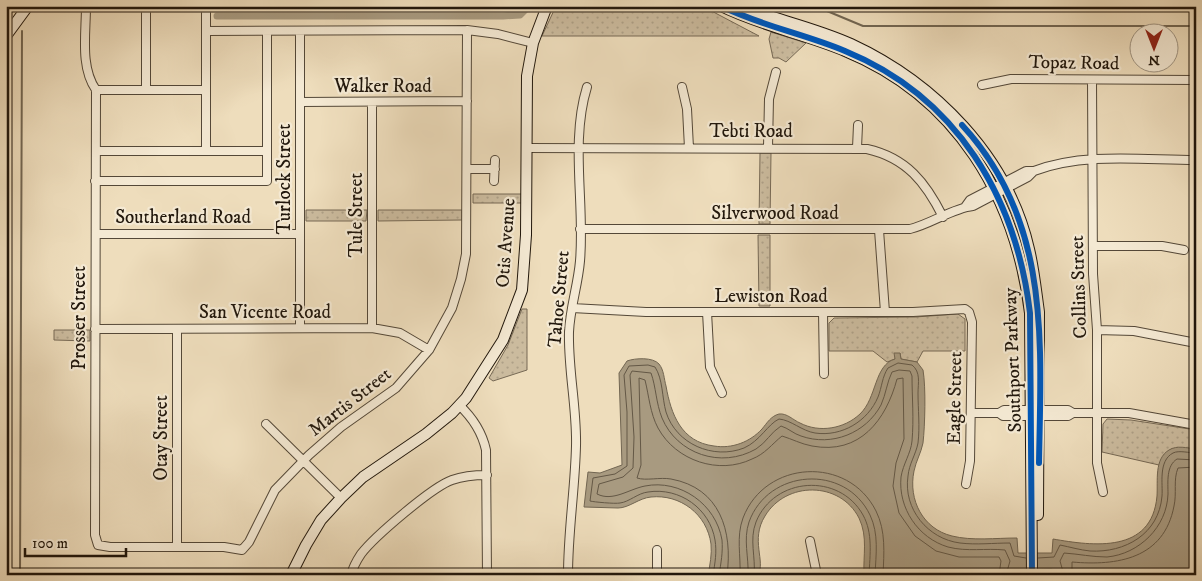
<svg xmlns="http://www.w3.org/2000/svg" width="1202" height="581" viewBox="0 0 1202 581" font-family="'IM FELL DW Pica',serif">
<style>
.grass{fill:url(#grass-dots);stroke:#766955}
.water{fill:#a89a80;stroke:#726652}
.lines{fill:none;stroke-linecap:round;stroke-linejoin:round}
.shore{stroke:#645846;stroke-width:1}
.stream{stroke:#726652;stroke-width:2}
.canal{stroke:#a89a80;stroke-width:7}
.street-casing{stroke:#544838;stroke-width:10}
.secondary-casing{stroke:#21170c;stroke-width:12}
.street{stroke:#f4e9d3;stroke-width:8}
.secondary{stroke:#f4e9d3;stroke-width:10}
.cycleway-casing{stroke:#f4e9d3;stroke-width:9}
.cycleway{stroke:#0057b8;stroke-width:6}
.labels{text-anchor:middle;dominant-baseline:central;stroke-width:4.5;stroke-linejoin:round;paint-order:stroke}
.street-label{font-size:19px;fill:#21170c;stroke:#f4e9d3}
</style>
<defs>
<pattern id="grass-dots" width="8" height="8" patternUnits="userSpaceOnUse" patternTransform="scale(1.25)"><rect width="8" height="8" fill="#cbbb9e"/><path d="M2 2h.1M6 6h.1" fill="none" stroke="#aea087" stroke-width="1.8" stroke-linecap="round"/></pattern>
</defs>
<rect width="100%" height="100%" fill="#eeddbc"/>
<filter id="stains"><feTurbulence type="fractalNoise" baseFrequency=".004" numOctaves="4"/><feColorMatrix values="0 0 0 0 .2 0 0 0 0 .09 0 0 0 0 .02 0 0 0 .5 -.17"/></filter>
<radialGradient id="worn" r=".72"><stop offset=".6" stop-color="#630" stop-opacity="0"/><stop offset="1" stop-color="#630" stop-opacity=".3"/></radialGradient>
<path class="grass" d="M556,6H702L759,36H542Z
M771,32L806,43L786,62L779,58H773L769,39Z
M760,153H771L770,224H759Z
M473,194H522V203H473Z
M306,210H367L366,221H306Z
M378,210H462V220L378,221Z
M758,235H770V306H759Z
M522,309H527V370L493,381L489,378L508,345Z
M958,314L965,319V351H923L917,362L901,359L900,353L895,359L887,362L873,351H829V323L834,318L915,317Z
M54,330H90V341L54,340Z
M1107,419L1131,420L1196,430V449H1171L1159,465L1102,452L1103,424Z"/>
<path class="water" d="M894,353H900L901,359L917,362L923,370C926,387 925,426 923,443C921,453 916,461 914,471C908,500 923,529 952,536C972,541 996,538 1017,538L1018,553H1052L1053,539C1093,546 1152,554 1157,496C1158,481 1154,459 1169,450C1177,445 1187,448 1196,449V575H1053L1052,569L1018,570L1017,575H864C863,555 868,537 859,518C840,481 786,481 765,516C750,540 766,561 758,575H708C710,565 712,554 711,544C707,514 680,494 651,497C639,498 629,508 618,508C607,508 595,507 584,507L588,472L600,473L622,465L619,373L627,361C635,358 653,357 659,364C664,370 664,379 666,386C671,414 681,442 714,446C732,449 750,442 762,429C767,423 771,416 779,414C787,413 793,420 800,423C819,433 844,429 860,414C877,398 874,365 895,359Z"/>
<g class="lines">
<path class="shore" d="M1038,558L1054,557L1060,545C1070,547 1080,550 1090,551C1125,553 1159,534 1162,496C1163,484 1158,461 1173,453C1179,450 1189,453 1196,453
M713,575C715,563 717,552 715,540C710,509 680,487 648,492C638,493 629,502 620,503C615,504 594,502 590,501L593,478L615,474L627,466V412L624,375L629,366L648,365L655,367C663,379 662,398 666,412C676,444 713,460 744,448C760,441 768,424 779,419C791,420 802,431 815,433C842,437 868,421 878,397C882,387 882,377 888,368L898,363L912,365C921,372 918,383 918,393C918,409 920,427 918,443C916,454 909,464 908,476C903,509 928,539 960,543C976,545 994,543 1010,543L1014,556L1026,558
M719,575C721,563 723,552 722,540C716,504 680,479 645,486C629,489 613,502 597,494L599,484L623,477L633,468L634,437L630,375L632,371L651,373C656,387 656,403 662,418C677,454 721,469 756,449C766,443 771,432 781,426C788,428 794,434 801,436C832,447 866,433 881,405C886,394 887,382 892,372L899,370L910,371L912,376C912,397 914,419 912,441C911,453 903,464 901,477C898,508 918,538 948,547C967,552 986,548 1005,550L1010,561L1006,575
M727,575C733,531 720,488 671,479C660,477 646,481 637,478L641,465L639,378L645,380C649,396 650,413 658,428C676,461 719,475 752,459C765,454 772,444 782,436C792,439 801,444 812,446C860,455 886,420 897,379L903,378L904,439L896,463L893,486L899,513L915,536L936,551L959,557H999L1001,561L999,575
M740,575C741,556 736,537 743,518C765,460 848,455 876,511C886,531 884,553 883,575
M748,575C749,557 743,540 749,522C768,469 845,463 870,515C879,534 876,554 875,575
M754,575C756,557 749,540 756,522C774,477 839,472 863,515C873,533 870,554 869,575
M1064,575L1060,561L1064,553C1079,554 1092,557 1107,557C1139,554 1167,527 1168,494C1168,482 1166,466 1177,459L1196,460
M1072,575V562C1117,566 1164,559 1174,506C1177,493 1173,480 1178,468L1196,467"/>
<path class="stream" d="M815,6L863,26H1196
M20,575L22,31"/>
<path class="canal" d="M217,16H503L520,15L529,6"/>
<defs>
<path id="street" d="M86,6C86,34 80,67 96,90
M146,6V90
M206,6V150
M206,31L467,30L498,34L533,43
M300,31V328
M1092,80L1093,274L1097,330V463L1103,492
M982,85L1011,79L1196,80
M682,87L687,109L689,148
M96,90L95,535L98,545L110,547H224L242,550L249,542L275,490L309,455L341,427L396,388L429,350L452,308L461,279L466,254L467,30
M96,90H206
M300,102L467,101
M768,147L769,99L776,72
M527,148L867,149C907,158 926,183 943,217
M857,148L858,125
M96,151H267
M467,169H495
M1034,171C1084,152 1143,160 1196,160
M95,181H267V31
M494,181L495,160
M580,229H910C931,224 953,208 973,206L1028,177L1034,171H1026L970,200L965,207
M879,230L885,312
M96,234H300
M1093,246H1162L1184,250
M572,308L646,312H913L965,309L969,312L972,322L970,461L966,484
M707,312L710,367L722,393
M823,312L824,374
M372,328V102
M95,329L372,328L400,333L429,350
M177,329V546
M1097,330L1134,331L1196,343
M459,405C473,418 482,432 486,450L487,575
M971,413H999L1004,410H1068L1073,413L1068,416H1003L999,413
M1073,413H1129L1196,425
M266,424L341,498
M810,541L817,575
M657,550V575
M351,575C353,567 357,560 361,554C374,537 432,487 452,480C463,476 475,475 487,475
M568,575C568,531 575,489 576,446C577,408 568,370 569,332C570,308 578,285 580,261C585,204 570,142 587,87"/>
<path id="secondary" d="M721,6C761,26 805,34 845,51C957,97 1016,197 1030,313L1032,575
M740,6C777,20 816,28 851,44C935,83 1008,157 1029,249C1034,270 1036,291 1039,312L1038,515
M6,36L28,6
M291,575L306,545L321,520L341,498L363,477L426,434L452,413L466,398L503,340L522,290L526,235L527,76L533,43L547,6"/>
</defs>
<use href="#street" class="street-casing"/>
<use href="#secondary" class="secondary-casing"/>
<use href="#street" class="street"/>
<use href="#secondary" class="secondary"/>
<defs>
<path id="cycleway" d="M721,6C761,26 805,34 845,51C957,97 1016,197 1030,313L1032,575
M962,125C1051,221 1041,342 1039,463"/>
</defs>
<use href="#cycleway" class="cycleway-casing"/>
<use href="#cycleway" class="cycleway"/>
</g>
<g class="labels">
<g class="street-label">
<text transform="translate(1074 63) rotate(1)">Topaz Road</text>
<text x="383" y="86">Walker Road</text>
<text x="751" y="131">Tebti Road</text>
<text transform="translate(284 179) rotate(-90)">Turlock Street</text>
<text x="775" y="213">Silverwood Road</text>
<text transform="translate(356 215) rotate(-90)">Tule Street</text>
<text x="183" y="217">Southerland Road</text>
<text transform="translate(506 243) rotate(-86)">Otis Avenue</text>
<text transform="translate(1079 287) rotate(-92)">Collins Street</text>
<text x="771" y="296">Lewiston Road</text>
<text transform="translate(559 299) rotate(-85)">Tahoe Street</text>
<text x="265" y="312">San Vicente Road</text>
<text transform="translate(79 318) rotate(-90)">Prosser Street</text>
<text transform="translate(1013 360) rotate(-92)">Southport Parkway</text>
<text transform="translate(955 398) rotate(-89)">Eagle Street</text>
<text transform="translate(350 402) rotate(-38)">Martis Street</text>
<text transform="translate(161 438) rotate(-90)">Otay Street</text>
</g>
</g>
<rect width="1202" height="581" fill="none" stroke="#eeddbc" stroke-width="25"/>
<rect x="8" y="8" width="1187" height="566" fill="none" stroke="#21170c" stroke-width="2.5"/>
<rect x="12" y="12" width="1177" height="556" fill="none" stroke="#21170c"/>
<g transform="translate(1154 48) rotate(180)"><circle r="24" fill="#f4e9d3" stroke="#a09583"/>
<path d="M0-4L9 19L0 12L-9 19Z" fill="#8f2418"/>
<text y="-8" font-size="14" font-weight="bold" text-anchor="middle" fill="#21170c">N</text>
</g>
<path d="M25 548v8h101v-8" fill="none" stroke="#21170c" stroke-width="2.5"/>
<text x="32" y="548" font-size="15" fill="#21170c" stroke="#f4e9d3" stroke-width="4" paint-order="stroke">100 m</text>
<rect width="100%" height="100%" filter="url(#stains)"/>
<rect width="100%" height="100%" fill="url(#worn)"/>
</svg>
